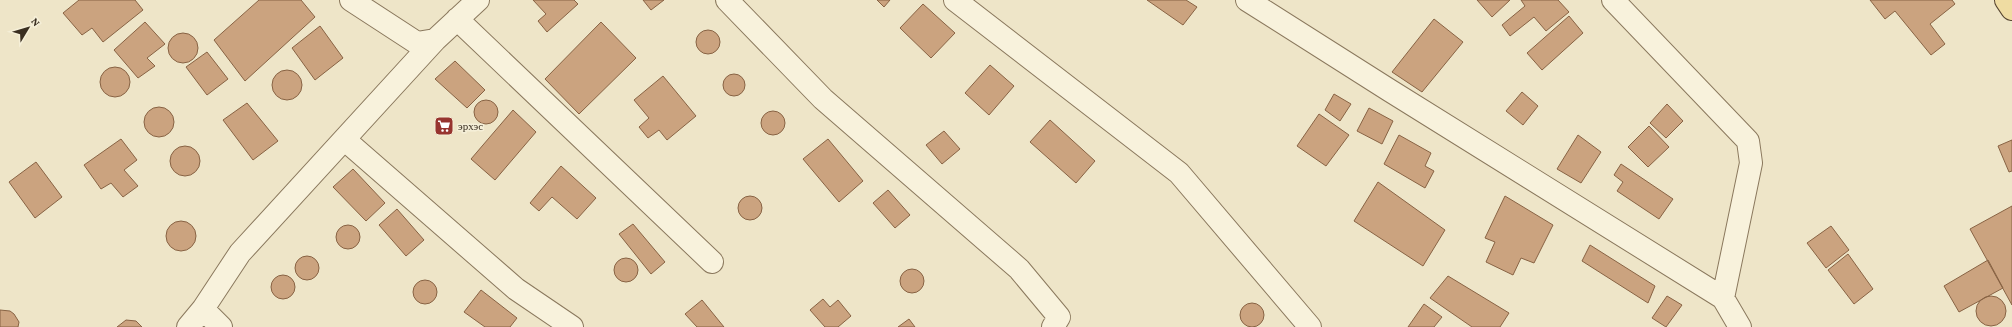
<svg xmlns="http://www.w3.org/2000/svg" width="2012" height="327" viewBox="0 0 2012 327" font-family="'Crimson Pro',serif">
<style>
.building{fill:#cba37f;stroke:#886344}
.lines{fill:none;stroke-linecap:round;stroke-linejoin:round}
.street-casing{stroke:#8a785d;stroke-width:24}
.primary-casing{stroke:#584631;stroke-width:24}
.street{stroke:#f8f2dc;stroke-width:22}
.primary{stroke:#efdca2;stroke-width:22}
.labels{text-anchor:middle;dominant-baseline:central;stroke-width:3;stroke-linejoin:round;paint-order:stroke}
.poi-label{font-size:11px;fill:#3a2f21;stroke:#f5efd8;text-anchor:start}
</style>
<rect width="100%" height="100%" fill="#eee5c8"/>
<path class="building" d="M79,0H135L143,10L103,42L92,28L82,35L63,13Z
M259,0H301L315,17L245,81L214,40Z
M533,0H574L578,4L547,32L538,21L546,14Z
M643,0H664L651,10Z
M877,0H890L884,7Z
M1147,0H1186L1197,7L1183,25Z
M1477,0H1510L1492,17Z
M1521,0H1558L1569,12L1546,31L1534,17L1510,36L1502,25L1525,6Z
M1870,0H1952L1955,4L1930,24L1945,44L1931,55L1895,11L1885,19Z
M923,4L955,33L931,58L900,28Z
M1569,16L1583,33L1542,70L1527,53Z
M1434,19L1463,42L1422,92L1392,72Z
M145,22L165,44L147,58L155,66L138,78L114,50Z
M601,22L636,58L579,114L545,79Z
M320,26L343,58L315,80L292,48Z
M696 42a12 12 0 1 1 24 0a12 12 0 1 1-24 0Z
M168 48a15 15 0 1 1 30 0a15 15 0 1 1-30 0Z
M207,52L228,79L207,95L186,67Z
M455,61L485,90L467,108L435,79Z
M990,65L1014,86L989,115L965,93Z
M100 82a15 15 0 1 1 30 0a15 15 0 1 1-30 0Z
M272 85a15 15 0 1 1 30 0a15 15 0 1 1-30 0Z
M723 85a11 11 0 1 1 22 0a11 11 0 1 1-22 0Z
M663,76L696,116L667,140L659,130L648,138L639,127L649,118L634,100Z
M1522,92L1538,106L1523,125L1506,111Z
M1334,94L1351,104L1340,121L1325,110Z
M474 112a12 12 0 1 1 24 0a12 12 0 1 1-24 0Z
M247,103L278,141L253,160L223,120Z
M1667,104L1683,121L1666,138L1650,123Z
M144 122a15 15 0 1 1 30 0a15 15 0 1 1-30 0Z
M1369,108L1393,121L1382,144L1357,131Z
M513,110L536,132L495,180L471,159Z
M761 123a12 12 0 1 1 24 0a12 12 0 1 1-24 0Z
M1319,114L1349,135L1326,166L1297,146Z
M1050,120L1095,161L1076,183L1030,142Z
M1649,126L1669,147L1648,167L1628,147Z
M944,131L960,149L942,164L926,145Z
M1399,135L1431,153L1425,166L1434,171L1425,188L1384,164Z
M1578,135L1601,152L1581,183L1557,169Z
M121,139L137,160L124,170L138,186L123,197L111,183L101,189L84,165Z
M828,139L863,181L839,202L803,159Z
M2012,140V171L2009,172L1998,146Z
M170 161a15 15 0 1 1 30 0a15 15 0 1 1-30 0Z
M36,162L62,197L35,218L9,182Z
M1621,164L1673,199L1659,219L1617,191L1623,182L1614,175Z
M561,166L596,198L577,219L552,197L539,211L530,203Z
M353,169L385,203L366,221L333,187Z
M1378,182L1445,230L1423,266L1354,221Z
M888,190L910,215L895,228L873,203Z
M1505,196L1553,225L1534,263L1521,258L1513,275L1486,262L1495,242L1485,238Z
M738 208a12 12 0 1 1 24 0a12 12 0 1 1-24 0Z
M2012,206V305L1970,229Z
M397,209L424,240L406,256L379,225Z
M166 236a15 15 0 1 1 30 0a15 15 0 1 1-30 0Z
M633,224L665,262L651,274L619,234Z
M336 237a12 12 0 1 1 24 0a12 12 0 1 1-24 0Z
M1831,226L1849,250L1826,268L1807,243Z
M1590,245L1655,286L1648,303L1582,261Z
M1848,254L1873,289L1854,304L1828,270Z
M295 268a12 12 0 1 1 24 0a12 12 0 1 1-24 0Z
M614 270a12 12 0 1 1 24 0a12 12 0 1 1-24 0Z
M1988,260L2003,288L1959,312L1944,286Z
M900 281a12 12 0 1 1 24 0a12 12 0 1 1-24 0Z
M271 287a12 12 0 1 1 24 0a12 12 0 1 1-24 0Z
M1448,276L1509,313L1500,327H1472L1430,298Z
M413 292a12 12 0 1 1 24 0a12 12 0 1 1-24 0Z
M481,290L517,318L510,327H485L464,312Z
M1976 311a15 15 0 1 1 30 0a15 15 0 1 1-30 0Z
M1667,296L1682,305L1666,327L1652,318Z
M823,299L830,307L838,300L851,316L838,327H825L810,310Z
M702,300L724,327H697L685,314Z
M1240 315a12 12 0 1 1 24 0a12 12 0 1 1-24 0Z
M1424,304L1442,317L1434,327H1408Z
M0,310L10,311L14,314L19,322L18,327H0Z
M909,319L915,327H898Z
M126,320L136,321L142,327H117Z"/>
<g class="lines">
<defs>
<path id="street" d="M351,0L417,43L435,40
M727,0L823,99L1019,269L1059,317L1053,327
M955,0L1179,173L1310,327
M1247,0L1389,90L1723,298L1740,327
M1613,0L1748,141L1751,163L1723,298
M457,19L712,262
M345,140L516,289L572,327
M203,309L221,327
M188,327L203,309L240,253L435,40L478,0"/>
<path id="primary" d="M2006,0L2012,9"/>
</defs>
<use href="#street" class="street-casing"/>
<use href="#primary" class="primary-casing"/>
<use href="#street" class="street"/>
<use href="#primary" class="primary"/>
</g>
<defs>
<symbol id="supermarket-square" viewBox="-11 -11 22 22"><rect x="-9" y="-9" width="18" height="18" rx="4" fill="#97342f" stroke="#f5efd8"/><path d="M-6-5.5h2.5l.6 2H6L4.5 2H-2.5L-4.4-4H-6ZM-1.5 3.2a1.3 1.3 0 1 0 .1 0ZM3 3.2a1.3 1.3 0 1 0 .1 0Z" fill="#fff"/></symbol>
</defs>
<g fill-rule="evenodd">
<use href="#supermarket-square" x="433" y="115" width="22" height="22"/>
</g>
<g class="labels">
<g class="poi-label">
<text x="458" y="126">эрхэс</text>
</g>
</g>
<g transform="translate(28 28) rotate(52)" stroke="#f5efd8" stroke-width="3" paint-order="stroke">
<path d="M0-3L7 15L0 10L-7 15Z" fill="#3a2f21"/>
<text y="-6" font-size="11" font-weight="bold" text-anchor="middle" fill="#3a2f21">N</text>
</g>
</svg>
